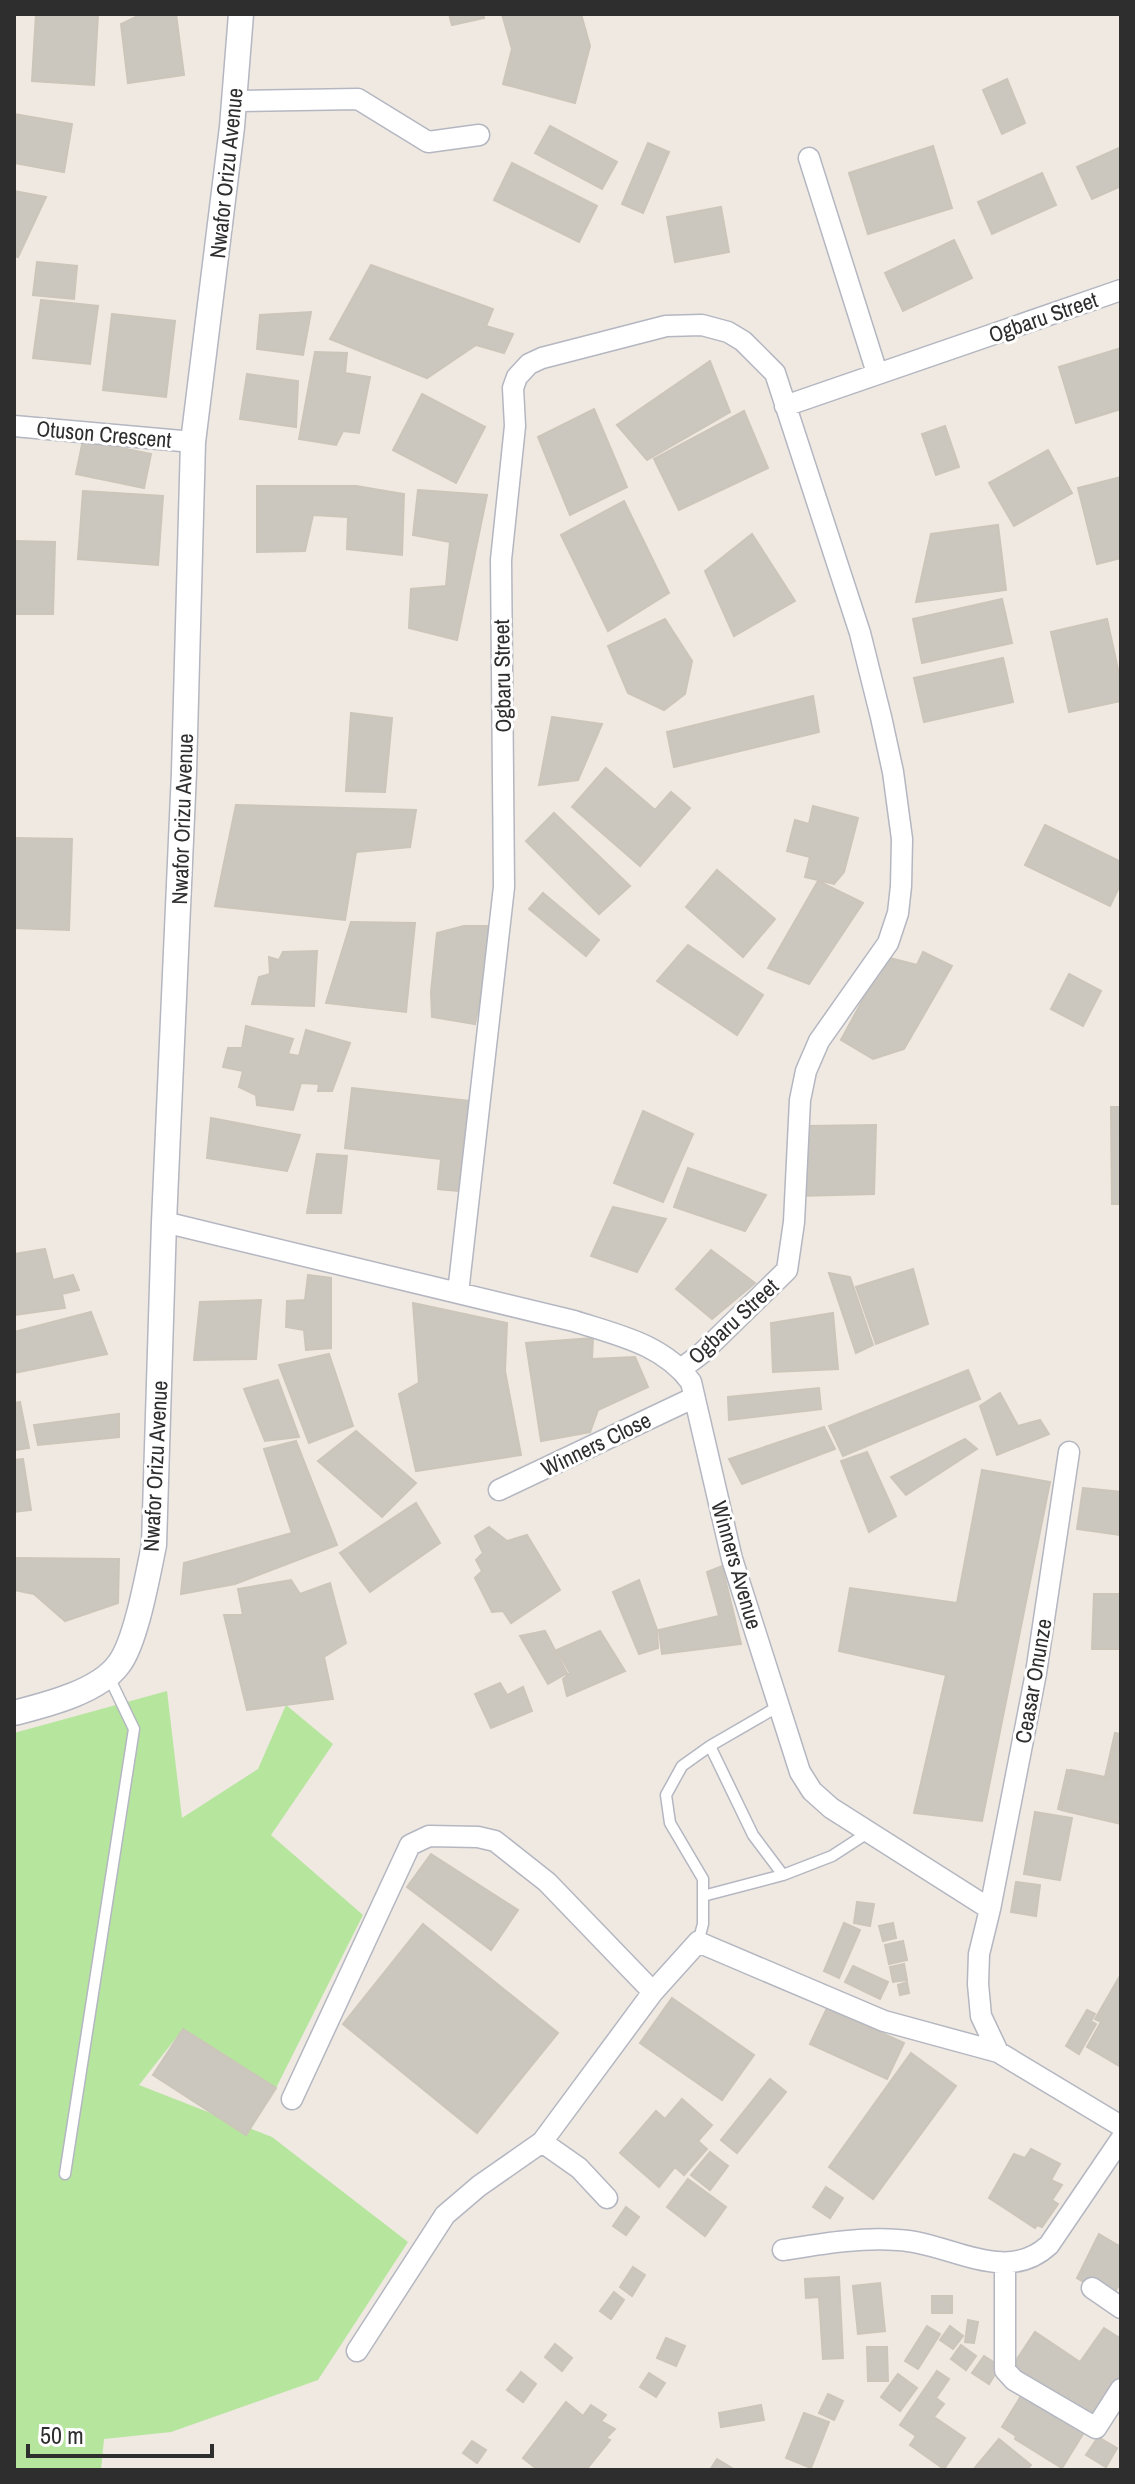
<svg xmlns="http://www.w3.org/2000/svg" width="1135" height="2484" viewBox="0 0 1135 2484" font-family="'Archivo Narrow',sans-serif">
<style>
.green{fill:#b6e59e}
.building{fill:#cbc7bf;stroke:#cbc5ba;stroke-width:2}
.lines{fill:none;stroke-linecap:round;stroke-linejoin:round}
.service-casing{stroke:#b4b7c1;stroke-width:13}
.minor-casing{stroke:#b4b7c1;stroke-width:23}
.tertiary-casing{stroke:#b4b7c1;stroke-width:27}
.service{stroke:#fff;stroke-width:10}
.minor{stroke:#fff;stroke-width:20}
.tertiary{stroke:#fff;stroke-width:24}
.labels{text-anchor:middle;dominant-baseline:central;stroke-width:6;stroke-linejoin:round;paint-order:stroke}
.street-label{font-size:22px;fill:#2e2e2e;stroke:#fff}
</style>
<rect width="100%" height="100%" fill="#efe9e1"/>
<path class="green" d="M167,1691L182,1818L258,1769L286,1705L333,1744L271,1835L363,1915L276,2088L183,2029L139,2085L272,2137L408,2242L318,2380L171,2432L104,2439L101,2470H14V1733Z"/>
<path class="building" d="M36,14H98L94,85L32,81Z
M142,14H176L184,75L128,83L121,24Z
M449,14H483L484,18L452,25Z
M502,14H581L590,46L575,103L503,84L512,49Z
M1007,79L1025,123L1002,134L983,90Z
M14,114L72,124L64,172L14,163Z
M550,126L617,162L602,189L535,153Z
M648,143L669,152L643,213L622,204Z
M933,146L952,208L868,234L849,173Z
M1121,147V186L1092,199L1077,167Z
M512,163L597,206L579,242L494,200Z
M1042,173L1056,205L992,234L978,202Z
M14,191L46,197L18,257L14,256Z
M721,207L729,252L675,262L667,217Z
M954,240L972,278L903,311L885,273Z
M37,262L77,266L74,299L33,295Z
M371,265L493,309L486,326L513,334L504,353L476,345L427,378L330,339Z
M41,300L98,306L90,364L33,358Z
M311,312L303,355L257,349L260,315Z
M112,314L175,321L166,397L103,390Z
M1121,348V409L1076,423L1059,367Z
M315,352L347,353L345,373L370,377L359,433L343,431L336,445L299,439Z
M710,361L730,412L647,460L617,425Z
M247,374L298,381L296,427L240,419Z
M422,394L485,427L456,483L393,450Z
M594,409L627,487L570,515L538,437Z
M744,411L768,468L679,510L654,459Z
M945,426L959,467L936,475L922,434Z
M83,440L151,454L144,488L76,474Z
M1048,450L1072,493L1014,526L989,483Z
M1121,477V558L1097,564L1078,488Z
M257,486H356L404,494L402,555L347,549L348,517L313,515L305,551L257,552Z
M418,490L487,495L457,640L409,628L411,589L446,586L450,542L413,535Z
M83,491L163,496L158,565L78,559Z
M624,501L669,593L608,631L561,535Z
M998,525L1006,590L916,602L931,534Z
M752,534L795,601L734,636L705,571Z
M14,541L55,542L53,614H14Z
M1002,599L1012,643L922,663L913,619Z
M665,619L692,661L685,694L664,710L628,693L608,646Z
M1107,619L1121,683V701L1069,712L1051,632Z
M1003,658L1013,702L924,722L914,678Z
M813,696L819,732L674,767L667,732Z
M351,713L392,718L385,792L346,791Z
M552,717L602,724L578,780L539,785Z
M606,768L655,810L671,792L690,808L640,866L572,807Z
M236,805L416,810L410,847L356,852L345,920L215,906Z
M813,806L858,818L844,872L834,884L805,877L810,857L787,851L795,820L809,824Z
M554,813L630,886L599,914L526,841Z
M1045,825L1121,862V883L1110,906L1025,865Z
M14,838L72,839L69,930L14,928Z
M717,870L775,919L743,957L686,907Z
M818,881L863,903L809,984L768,968Z
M543,893L599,940L586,956L529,909Z
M351,922L415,923L406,1012L326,1003Z
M464,926H495L475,1024L432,1017L431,992L437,933Z
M688,945L763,995L737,1035L657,981Z
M317,951L314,1006L252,1004L259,977L270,974L269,957L279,960L283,952Z
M923,952L952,966L904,1049L873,1059L841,1040L886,957L917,965Z
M1069,974L1101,991L1083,1026L1051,1009Z
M246,1026L293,1039L288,1054L299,1056L306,1030L350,1043L332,1091H318L319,1084L301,1083L293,1110L257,1105L256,1095L239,1087L243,1071L223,1067L228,1048H242Z
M352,1088L469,1101L458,1191L438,1189L441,1159L345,1148Z
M1111,1107H1121V1204H1112Z
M643,1111L693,1134L663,1202L614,1183Z
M211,1118L300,1135L287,1171L207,1158Z
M876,1125L874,1194L799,1196L806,1126Z
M317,1154L347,1156L341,1213H307Z
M688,1168L766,1195L745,1231L674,1207Z
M613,1207L666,1219L637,1272L591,1256Z
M45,1249L53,1280L73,1275L79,1290L62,1294L65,1308L14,1315V1254Z
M711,1250L755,1283L712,1319L676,1289Z
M913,1269L928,1324L876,1344L856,1287Z
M829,1273L850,1277L873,1345L856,1353Z
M308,1275L331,1278V1348L306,1350L304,1330L286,1327L287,1301L305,1300Z
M261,1300L256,1359L194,1360L200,1302Z
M413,1303L507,1323L505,1371L521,1455L416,1471L399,1394L419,1383Z
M91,1312L107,1354L14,1373V1332Z
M833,1313L838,1369L773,1372L771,1323Z
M593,1338L592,1359L635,1357L648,1387L598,1410L590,1432L541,1441L526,1343Z
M329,1354L353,1426L309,1443L279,1365Z
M968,1370L980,1399L843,1456L829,1426Z
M278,1380L299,1437L265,1441L244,1389Z
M819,1388L821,1409L729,1420L728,1397Z
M1000,1393L1018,1426L1040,1420L1049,1434L997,1455L980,1406Z
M20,1402L29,1448L14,1450V1403Z
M119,1414V1437L38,1445L34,1425Z
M824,1427L835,1449L742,1484L729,1459Z
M356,1431L416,1483L382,1517L318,1461Z
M965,1439L977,1449L906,1495L891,1477Z
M296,1441L337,1545L235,1584L181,1594L184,1563L292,1533L264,1449Z
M867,1452L896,1516L869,1532L841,1461Z
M23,1459L31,1510L14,1512V1460Z
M982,1470L1050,1482L982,1821L914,1813L946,1675L839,1651L850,1588L957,1603Z
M1083,1488L1121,1492V1535L1077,1529Z
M416,1503L440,1543L370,1592L340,1553Z
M489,1527L507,1541L527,1535L560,1590L511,1623L503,1611L492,1612L475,1578L482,1571L476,1560L483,1553L475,1536Z
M14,1558L119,1559L118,1603L65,1621L34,1594L14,1590Z
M722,1566L741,1644L662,1654L659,1630L719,1616L707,1572Z
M291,1580L300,1594L330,1583L346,1643L324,1657L333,1699L247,1710L224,1615H243L238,1589Z
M639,1580L657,1630L658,1648L639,1654L613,1592Z
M1094,1594H1121V1649H1092Z
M545,1631L567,1673L548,1684L520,1636Z
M600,1631L625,1671L567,1696L563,1679L570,1673L557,1650Z
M500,1683L507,1695L523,1687L532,1711L491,1728L475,1694Z
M1115,1733L1121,1734V1824L1061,1810L1071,1770L1105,1777Z
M1117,1738L1121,1739V1823L1058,1809L1067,1770L1107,1779Z
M1035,1812L1072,1818L1060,1880L1024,1874Z
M431,1854L518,1910L491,1950L407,1887Z
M1016,1882L1040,1885L1036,1916L1011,1912Z
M857,1902L874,1904L870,1926L854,1923Z
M844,1923L860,1930L839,1978L824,1971Z
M893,1923L896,1938L883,1941L879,1926Z
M423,1924L558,2033L477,2133L343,2024Z
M903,1941L907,1960L889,1964L885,1945Z
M904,1964L907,1980L893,1982L890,1967Z
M853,1966L888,1982L880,1999L845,1982Z
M1121,1974V2067L1087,2047L1101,2022L1095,2019Z
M907,1982L909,1993L900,1995L898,1985Z
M672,1998L754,2055L722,2100L640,2043Z
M827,2008L904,2043L887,2079L810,2044Z
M1087,2010L1095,2014L1091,2021L1096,2024L1079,2054L1066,2046Z
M183,2029L276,2088L246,2135L153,2075Z
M911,2053L956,2086L873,2199L829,2167Z
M770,2079L786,2092L737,2153L721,2140Z
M682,2099L712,2125L698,2141L707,2149L684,2175L675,2167L659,2187L620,2153L656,2111L665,2119Z
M1031,2149L1060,2164L1051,2180L1062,2185L1052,2200L1058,2204L1042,2227L1037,2225L1035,2228L989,2198L1014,2154L1025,2158Z
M710,2152L728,2166L710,2190L691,2175Z
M688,2179L726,2207L705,2236L667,2207Z
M826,2187L843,2198L830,2218L813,2207Z
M626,2207L639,2217L626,2235L613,2226Z
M1099,2234L1121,2247V2282L1111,2298L1077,2278Z
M633,2267L645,2275L632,2296L620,2287Z
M839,2277L843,2358L823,2359L819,2297L806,2298L805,2279Z
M880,2283L885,2331L858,2334L853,2286Z
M614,2292L624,2300L611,2319L600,2311Z
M932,2296H952V2313H932Z
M968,2320L978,2322L974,2343L965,2342Z
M927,2326L940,2334L918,2369L905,2361Z
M950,2326L963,2336L953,2349L940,2340Z
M1104,2328L1121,2339V2381L1095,2422L1011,2368L1035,2332L1080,2362Z
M666,2338L685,2346L676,2366L657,2358Z
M555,2344L572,2358L562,2371L545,2357Z
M961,2345L976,2356L966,2370L951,2359Z
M867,2347H887L888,2381H868Z
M984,2356L1000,2366L989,2384L972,2373Z
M937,2371L949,2379L936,2398L944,2404L934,2417L965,2438L944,2469L910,2445L916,2436L900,2425Z
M521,2372L536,2384L523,2402L507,2390Z
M649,2373L665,2383L656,2397L640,2387Z
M898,2374L917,2388L900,2411L881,2397Z
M1024,2391L1086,2429L1062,2468L1015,2439L1016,2436L1002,2427Z
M828,2394L843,2401L834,2420L819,2413Z
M566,2402L583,2416L591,2405L606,2415L601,2421L615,2429L606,2438L610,2440L586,2470H538L523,2458Z
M761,2405L764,2420L721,2427L719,2413Z
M804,2413L829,2422L811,2468L786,2458Z
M1098,2437L1117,2448L1106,2467L1086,2455Z
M999,2439L1031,2465L1026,2470H973Z
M472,2441L486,2450L477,2463L463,2453Z
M717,2459L735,2470H710Z"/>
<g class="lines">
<defs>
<path id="service" d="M710,1746L753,1835L783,1875
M703,1896L783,1875L832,1856L869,1832
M698,1942L703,1924V1879L670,1823L666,1795L682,1766L710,1746L779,1706
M65,2174L134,1729L109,1677"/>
<path id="minor" d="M234,101L358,99L428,142L479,135
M809,158L877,373
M785,406L1121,290
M14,426L193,442
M164,1222L574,1321C617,1335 663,1344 691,1382L732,1559L800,1772L812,1791L831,1808L990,1909L979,1954L978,1984L981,2016L998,2052L1121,2126
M458,1293L504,887L501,560L515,426L513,388L517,377L529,364L542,358L666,326L702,325L728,332L743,341L775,373L860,633L881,717L893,772L902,839L901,886L898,913L888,943L819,1041L806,1071L800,1100L794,1222L787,1270L702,1353L681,1369
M499,1490L693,1398
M990,1909L1036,1673L1069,1452
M292,2099L410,1845L429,1836L478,1837L495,1841L547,1882L653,1992
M542,2142L579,2168L607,2198
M783,2250C821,2244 859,2237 898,2240C949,2242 1005,2286 1049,2245L1121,2139
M1005,2263V2370L1014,2380L1096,2428L1121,2389
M1092,2288L1121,2308
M357,2351L445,2215L479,2186L542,2142L653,1992L698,1942L884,2021L998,2052"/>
<path id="tertiary" d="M14,1713C45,1705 99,1692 119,1664C136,1642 148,1574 154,1545L164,1222L184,772L193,442L232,127L241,14"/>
</defs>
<use href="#service" class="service-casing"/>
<use href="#minor" class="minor-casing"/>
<use href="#tertiary" class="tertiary-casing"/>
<use href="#service" class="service"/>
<use href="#minor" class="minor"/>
<use href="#tertiary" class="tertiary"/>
</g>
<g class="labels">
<g class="street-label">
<text transform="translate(226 173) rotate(-84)">Nwafor Orizu Avenue</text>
<text transform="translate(1043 317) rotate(-19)">Ogbaru Street</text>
<text transform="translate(104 434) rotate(5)">Otuson Crescent</text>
<text transform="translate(502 676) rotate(-91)">Ogbaru Street</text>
<text transform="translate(182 819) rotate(-88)">Nwafor Orizu Avenue</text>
<text transform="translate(733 1321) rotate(-43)">Ogbaru Street</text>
<text transform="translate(596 1444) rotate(-26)">Winners Close</text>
<text transform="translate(155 1466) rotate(-87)">Nwafor Orizu Avenue</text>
<text transform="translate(737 1565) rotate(74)">Winners Avenue</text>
<text transform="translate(1033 1681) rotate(-80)">Ceasar Onunze</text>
</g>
</g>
<rect width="1135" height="2484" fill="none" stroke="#2e2e2e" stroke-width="32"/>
<path d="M28 2444v12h184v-12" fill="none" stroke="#2e2e2e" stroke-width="4"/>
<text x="40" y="2444" font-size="24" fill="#2e2e2e" stroke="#ffffff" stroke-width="6" paint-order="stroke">50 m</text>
</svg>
